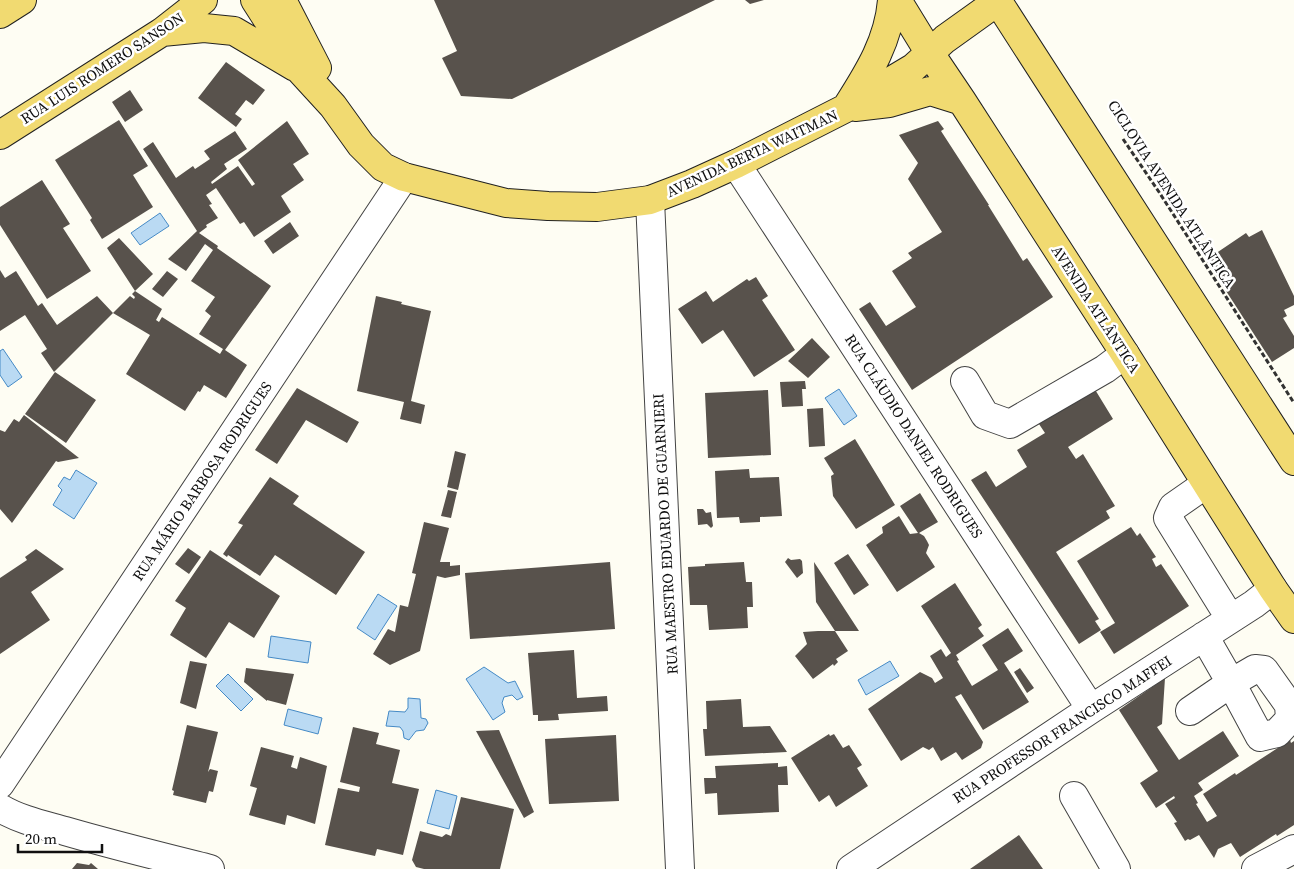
<svg xmlns="http://www.w3.org/2000/svg" width="1294" height="869" viewBox="0 0 1294 869" font-family="'Source Serif 4',serif">
<style>
.water{fill:#badaf3;stroke:#458ac6}
.building{fill:#58524c}
.lines{fill:none;stroke-linecap:round;stroke-linejoin:round}
.minor-casing{stroke:#434343;stroke-width:30}
.major-casing{stroke:#212121;stroke-width:30}
.path{stroke:#323232;stroke-width:3;stroke-dasharray:5 2.5;stroke-linecap:butt}
.minor{stroke:#fff;stroke-width:28}
.major{stroke:#f1da71;stroke-width:28}
.labels{text-anchor:middle;dominant-baseline:central;stroke-width:5;stroke-linejoin:round;paint-order:stroke}
.street-label{font-size:15px;fill:#101010;stroke:#fff}
</style>
<rect width="100%" height="100%" fill="#fefdf3"/>
<path class="water" d="M160,213L169,226L140,245L131,233Z
M3,349L22,377L8,387L0,375V351Z
M839,389L857,416L844,425L825,398Z
M76,470L97,483L74,519L53,505L62,490L58,486L64,477L70,480Z
M378,594L397,606L375,640L357,628Z
M271,636L311,642L308,663L268,657Z
M890,661L899,676L866,695L858,680Z
M484,667L508,683L515,681L523,697L517,700L512,695L504,697L502,703L505,712L493,720L466,679Z
M228,674L253,699L241,711L216,686Z
M408,698L420,699L421,718L426,719L428,723L424,730L416,731L409,740L404,738L403,731L400,727L386,726L389,711L405,712L408,708Z
M288,709L322,718L318,734L284,725Z
M436,790L457,796L449,829L427,823Z"/>
<path class="building" d="M434,0H715L512,99L461,96L442,58L457,51Z
M745,0H764L750,4Z
M226,62L265,90L253,105L246,100L235,114L242,119L236,127L198,98Z
M130,90L143,110L125,122L112,102Z
M119,120L148,166L133,175L153,207L102,239L90,220L92,218L55,160Z
M287,121L309,154L293,164L304,180L281,196L291,212L254,237L244,222L240,224L216,188L206,195L212,204L209,205L218,218L206,225L207,227L199,233L218,246L217,248L271,286L225,350L247,365L226,398L204,385L200,392L198,391L185,411L126,374L150,335L113,313L130,296L134,299L135,297L132,294L135,291L162,309L156,320L159,322L162,317L220,354L223,349L199,334L211,316L205,311L215,297L191,281L213,250L205,244L186,271L168,259L197,231L143,149L153,142L176,178L193,166L195,169L210,159L204,151L235,131L247,149L224,164L227,169L211,182L212,184L238,166L252,186L255,184L238,160Z
M938,121L944,129L941,131L989,205H988L1023,261L1027,258L1053,297L912,390L859,309L870,302L886,326L916,307L892,271L912,258L908,253L942,232L908,179L918,163L899,135Z
M42,180L70,224L63,228L91,271L47,299L0,225V207Z
M290,222L299,236L273,254L264,241Z
M1262,230L1294,296V305L1284,310L1287,316L1283,318L1294,336V348L1272,362L1206,260L1246,233L1249,237Z
M119,238L153,274L135,291L107,248Z
M0,270L5,278L16,271L38,306L42,303L57,325L97,296L113,313L54,372L41,353L47,349L25,315L0,331Z
M167,271L178,279L163,297L152,289Z
M756,277L768,296L762,300L795,350L754,377L723,330L702,344L678,309L706,291L713,302L747,279L749,281Z
M376,296L402,302L401,304L431,311L411,401L425,405L421,424L400,419L404,402L357,391Z
M812,338L830,357L808,378L788,361Z
M55,372L96,400L66,443L25,414Z
M805,381L806,389H802L803,406L782,407L780,382Z
M1091,383L1113,419L1068,447L1076,459L1083,454L1115,506L1106,511L1110,518L1056,552L1099,619L1095,621L1101,630L1079,644L971,480L986,471L996,487L1027,467L1017,450L1045,433L1035,418Z
M297,388L359,422L347,443L306,420L277,464L255,450Z
M768,390L771,455L708,458L705,393Z
M823,408L825,446L809,447L807,409Z
M24,415L79,458L58,462L56,461L12,523L0,509V430L5,432L14,419L19,422Z
M855,439L895,505L856,529L833,496L831,476L834,474L824,458Z
M455,451L466,454L458,490L447,487Z
M749,469L750,478L779,477L782,516L760,517V522L740,523L739,517L717,518L715,471Z
M270,477L299,496L293,504L365,552L336,595L275,555L260,576L228,555L227,557L223,554L243,525L238,523Z
M448,490L457,492L451,518L441,516Z
M920,493L938,522L919,533L924,536L927,541L929,545L926,553L935,567L897,592L866,545L883,533L882,527L899,516L910,534L918,533L900,506Z
M697,509H703L706,513L711,512L713,526L711,528L707,524L698,525Z
M424,522L449,528L440,562H450V566L460,565V575L445,578L437,576L420,651L390,665L373,654L388,629L395,632L400,605L408,607L416,574L412,573Z
M1131,527L1137,536L1140,533L1156,557L1152,559L1156,567L1161,564L1189,606L1114,654L1100,632L1115,623L1077,561Z
M188,548L201,557L189,574L175,564Z
M36,549L64,569L31,592L50,620L0,654V578L27,560L25,557Z
M210,550L280,596L254,638L229,622L206,658L170,635L186,608L175,601Z
M848,554L869,585L854,595L834,563Z
M788,558L791,560L800,559L802,561L803,573L797,578L785,562Z
M610,562L615,629L470,639L465,573Z
M744,562L746,582H752L753,607H747L748,628L709,630L707,605H690L688,567L705,566V564Z
M814,562L859,631H835L816,602Z
M955,583L982,625L978,628L984,636L956,655L959,660L957,661L972,686L998,670L982,645L1008,628L1023,651L1004,663L1029,702L983,730L961,694L955,697L983,742L981,748L962,760L956,752L941,761L933,747L929,750L923,747L901,761L868,709L920,672L932,678L935,683L943,678L930,656L941,649L946,657L951,653L921,606Z
M818,631H835L848,651L836,659L838,662L834,666L833,664L813,679L795,656L807,644L803,632Z
M574,650L577,698L607,696L608,711L558,714L559,720L538,721V715H533L528,653Z
M190,661L207,664L196,709L180,703Z
M246,668L294,674L286,705L267,700V701L244,682Z
M1020,668L1034,688L1027,693L1014,672Z
M1165,678L1162,724L1157,727L1179,760L1223,731L1239,756L1198,783L1203,790L1194,796L1198,803L1196,804L1207,822L1217,816L1203,794L1235,773L1236,775L1290,740L1291,743L1294,741V825L1277,836L1276,834L1240,857L1231,843L1218,849L1214,858L1199,835L1190,840L1188,839L1185,841L1174,823L1177,822L1165,804L1175,798L1174,796L1156,808L1140,783L1158,771L1119,710Z
M741,699L743,727L770,726L787,752L705,756L703,729H707L706,701Z
M187,725L218,732L208,772L210,769L218,771L213,792L209,791L206,803L173,795L174,791L172,790Z
M353,727L379,733L376,744L400,750L392,783L419,789L403,855L377,849L375,856L325,845L338,788L359,792L360,787L340,782Z
M499,730L534,812L524,818L476,731Z
M829,734L830,736L834,734L843,748L849,745L862,765L857,768L868,786L836,807L829,795L819,802L791,758Z
M616,735L619,801L549,804L545,739Z
M261,747L294,756L291,767L297,769L300,757L327,766L315,824L287,815L285,825L249,815L257,788L250,786Z
M778,763V767L787,766L788,785H778L779,812L718,815L717,793L705,794L704,778H716L715,766Z
M461,797L514,809L500,869H424L416,867L412,860L420,831L442,837L446,834L451,836Z
M1019,835L1043,869H970Z
M77,863L89,865L91,863L98,869H72Z"/>
<g class="lines">
<defs>
<path id="minor" d="M736,164L1091,709
M650,200L680,869
M965,381L985,415L1010,424L1105,369L1125,354
M1206,484L1173,507L1168,518L1230,618
M1255,669L1264,670L1289,705L1290,719L1277,733L1260,737L1231,683Z
M1190,711L1231,683L1204,636
M0,784L404,177
M1074,796L1116,869
M0,808C20,820 44,825 65,831C113,845 162,857 210,869
M851,869L1091,709L1254,604L1273,589
M1256,869L1294,849"/>
<path id="major" d="M255,0L300,70L333,106L361,145L383,167L404,177L506,203L548,206L597,207L650,200L692,184L736,164L846,108L913,68L945,39L998,1
M282,0L317,68
M897,0L929,52L962,101L1125,354L1273,589L1294,619
M997,0L1294,461
M0,14L22,0
M162,32L204,28L234,31L295,67
M848,105C869,72 889,40 892,0
M855,107L889,103L930,91L962,101
M0,135L162,32L203,0"/>
</defs>
<use href="#minor" class="minor-casing"/>
<use href="#major" class="major-casing"/>
<path class="path" d="M1123,139L1159,192L1294,403"/>
<use href="#minor" class="minor"/>
<use href="#major" class="major"/>
</g>
<g class="labels">
<g class="street-label">
<text transform="translate(102 68) rotate(-33)">RUA LUIS ROMERO SANSON</text>
<text transform="translate(752 153) rotate(-25)">AVENIDA BERTA WAITMAN</text>
<text transform="translate(1172 194) rotate(57)">CICLOVIA AVENIDA ATLÂNTICA</text>
<text transform="translate(1096 309) rotate(57)">AVENIDA ATLÂNTICA</text>
<text transform="translate(914 436) rotate(57)">RUA CLÁUDIO DANIEL RODRIGUES</text>
<text transform="translate(202 481) rotate(-56)">RUA MÁRIO BARBOSA RODRIGUES</text>
<text transform="translate(665 534) rotate(-93)">RUA MAESTRO EDUARDO DE GUARNIERI</text>
<text transform="translate(1062 729) rotate(-33)">RUA PROFESSOR FRANCISCO MAFFEI</text>
</g>
</g>
<path d="M18 844v8h84v-8" fill="none" stroke="#101010" stroke-width="2.5"/>
<text x="25" y="844" font-size="15" fill="#101010" stroke="#ffffff" stroke-width="4" paint-order="stroke">20 m</text>
</svg>
